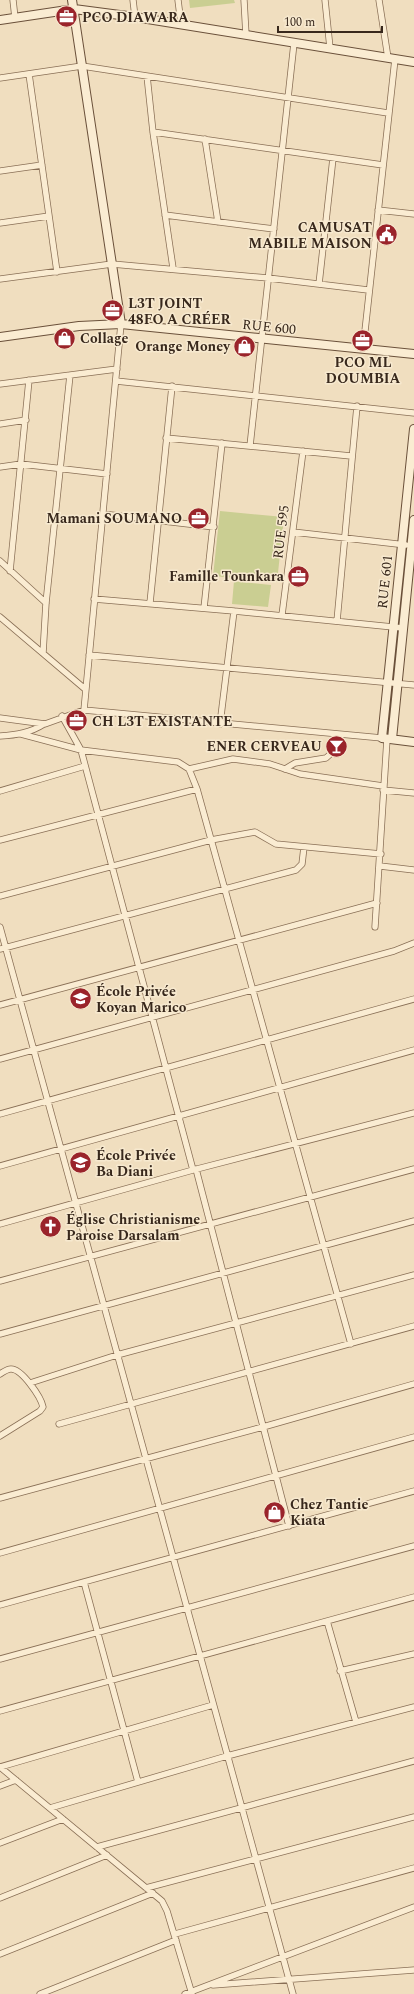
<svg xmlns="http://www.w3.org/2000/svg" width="414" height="1994" viewBox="0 0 414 1994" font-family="Spectral,serif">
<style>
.green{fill:#cace92}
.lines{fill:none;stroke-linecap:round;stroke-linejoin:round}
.street-casing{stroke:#896f56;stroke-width:7}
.secondary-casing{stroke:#6a503a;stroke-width:10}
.street{stroke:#faecd2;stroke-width:5.5}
.secondary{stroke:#faecd2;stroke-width:8}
.labels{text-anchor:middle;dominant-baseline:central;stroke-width:3;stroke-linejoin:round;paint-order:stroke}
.poi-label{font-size:14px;font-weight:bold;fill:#38281c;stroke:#f7e9cf;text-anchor:start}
.street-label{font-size:14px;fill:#38281c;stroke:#f7e9cf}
</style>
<rect width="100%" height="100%" fill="#f0debf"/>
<path class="green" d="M189,0H234L235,3L190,8Z
M220,511L284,517L277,582L213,576Z
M234,581L271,585L268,607L232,604Z"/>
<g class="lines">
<defs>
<path id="street" d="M13,0L15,18
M133,0L135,17
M178,0L181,24
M244,0L246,35
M325,0L330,48
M379,0L388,58
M29,74L57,272
M147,76L153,132L173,268
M0,78L82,66L388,113
M153,132L383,165
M205,139L218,222
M0,171L42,165
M378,210L414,214
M165,215L274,229
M0,223L49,216
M0,279L112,264L268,278L368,290
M319,284L333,158
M363,349L395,59
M116,381L414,413
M0,384L117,369
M0,424L26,420
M166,438L351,456
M250,446L294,43
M0,467L21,464L107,474
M103,514L214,527
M293,532L406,545
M0,561L46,603
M10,571L29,380
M94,599L234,611L403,628
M150,603L172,386
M204,608L222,443
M282,615L303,451
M0,617L85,689
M337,621L357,406
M43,653L46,603L70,375
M89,655L414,685
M84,710L121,324
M62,716L81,750L193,1170
M0,718L45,724L84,710L382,738
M220,724L234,611
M21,734L81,750L178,762L189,769L197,789L351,1344
M0,736C16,735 30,733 44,724
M189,769L233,759L270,764L300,774L383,786
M285,769L295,763L326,758L336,749L341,735
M383,790L414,793
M0,791L85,766
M0,840L197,789
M380,866L414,870
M0,896L211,840L255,832L276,844L381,854
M0,927L293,1994
M375,927L387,739
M0,949L296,870L302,864L304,847
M0,1005L377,903
M0,1059L394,951L414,943
M0,1114L414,999
M0,1166L414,1050
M196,1169L289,1526
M0,1224L193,1170L414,1113
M0,1281L414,1169
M0,1334L414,1221
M0,1374C3,1372 8,1369 11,1369C22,1369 41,1397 43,1407L40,1411L0,1436
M30,1383L117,1355L414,1275
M59,1424L414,1326
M0,1498L263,1427L414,1384
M0,1553L414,1437
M84,1582L138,1782
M0,1605L414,1491
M327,1621L356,1722
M0,1659L414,1546
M340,1671L414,1654
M0,1711L414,1597
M0,1767L162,1901L167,1911L192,1994
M0,1767L213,1705
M0,1786L16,1780
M50,1808L227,1756L414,1707
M0,1843L63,1819
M97,1847L414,1761
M146,1888L414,1817
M0,1898L107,1855
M175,1934L414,1868
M0,1954L153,1893
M213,1985L414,1970
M40,1994L176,1940
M185,1994L414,1907"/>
<path id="secondary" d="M72,0L121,324
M0,20L74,9L135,17L414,62
M0,337L79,326L121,324L414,354
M414,429L382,738L414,742
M392,739L414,520"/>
</defs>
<use href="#street" class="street-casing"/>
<use href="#secondary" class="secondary-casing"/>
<use href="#street" class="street"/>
<use href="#secondary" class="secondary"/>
</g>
<defs>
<symbol id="office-disc" viewBox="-11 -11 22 22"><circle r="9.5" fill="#9a242b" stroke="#f7e9cf"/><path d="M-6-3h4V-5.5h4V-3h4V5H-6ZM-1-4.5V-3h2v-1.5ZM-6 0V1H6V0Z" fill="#fff"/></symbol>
<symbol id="civic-disc" viewBox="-11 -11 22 22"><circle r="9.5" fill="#9a242b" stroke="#f7e9cf"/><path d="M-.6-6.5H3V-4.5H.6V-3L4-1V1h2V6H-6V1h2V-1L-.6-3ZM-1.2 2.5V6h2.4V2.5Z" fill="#fff"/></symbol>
<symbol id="shop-disc" viewBox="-11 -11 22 22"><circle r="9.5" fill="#9a242b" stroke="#f7e9cf"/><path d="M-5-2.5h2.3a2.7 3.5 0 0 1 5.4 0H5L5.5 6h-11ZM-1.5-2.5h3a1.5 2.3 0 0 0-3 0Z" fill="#fff"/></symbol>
<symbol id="bar-disc" viewBox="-11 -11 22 22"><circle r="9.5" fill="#9a242b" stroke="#f7e9cf"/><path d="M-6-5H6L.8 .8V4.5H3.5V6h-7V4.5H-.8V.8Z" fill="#fff"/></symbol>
<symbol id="school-disc" viewBox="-11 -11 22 22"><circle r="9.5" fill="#9a242b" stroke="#f7e9cf"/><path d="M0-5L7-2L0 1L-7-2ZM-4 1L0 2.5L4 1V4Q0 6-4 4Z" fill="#fff"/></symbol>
<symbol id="church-disc" viewBox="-11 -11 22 22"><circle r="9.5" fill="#9a242b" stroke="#f7e9cf"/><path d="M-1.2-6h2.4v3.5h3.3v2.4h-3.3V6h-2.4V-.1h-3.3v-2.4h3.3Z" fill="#fff"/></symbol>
</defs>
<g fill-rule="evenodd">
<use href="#office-disc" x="54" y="4" width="25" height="25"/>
<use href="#civic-disc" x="374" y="222" width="25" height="25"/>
<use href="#office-disc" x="100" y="298" width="25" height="25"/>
<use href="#shop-disc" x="52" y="326" width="25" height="25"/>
<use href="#office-disc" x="350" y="328" width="25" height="25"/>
<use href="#shop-disc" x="232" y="334" width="25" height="25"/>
<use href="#office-disc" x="186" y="506" width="25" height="25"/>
<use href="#office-disc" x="286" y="564" width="25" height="25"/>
<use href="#office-disc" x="64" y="708" width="25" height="25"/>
<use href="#bar-disc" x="324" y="734" width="25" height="25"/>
<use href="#school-disc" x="68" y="986" width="25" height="25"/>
<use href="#school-disc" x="68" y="1150" width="25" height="25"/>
<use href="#church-disc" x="38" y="1214" width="25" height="25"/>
<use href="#shop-disc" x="262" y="1500" width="25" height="25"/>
</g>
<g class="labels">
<g class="poi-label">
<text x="82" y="17">PCO DIAWARA</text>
<text x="372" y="227" text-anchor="end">CAMUSAT<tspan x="372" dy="16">MABILE MAISON</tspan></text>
<text x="128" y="303">L3T JOINT<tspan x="128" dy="16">48FO A CRÉER</tspan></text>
<text x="80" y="338">Collage</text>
<text x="230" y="346" text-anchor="end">Orange Money</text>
<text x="363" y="362" text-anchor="middle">PCO ML<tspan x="363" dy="16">DOUMBIA</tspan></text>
<text x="182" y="518" text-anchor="end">Mamani SOUMANO</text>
<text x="284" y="576" text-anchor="end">Famille Tounkara</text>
<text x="92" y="721">CH L3T EXISTANTE</text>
<text x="322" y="746" text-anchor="end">ENER CERVEAU</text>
<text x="96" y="991">École Privée<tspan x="96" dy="16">Koyan Marico</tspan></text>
<text x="96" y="1155">École Privée<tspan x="96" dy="16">Ba Diani</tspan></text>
<text x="66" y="1219">Église Christianisme<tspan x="66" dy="16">Paroise Darsalam</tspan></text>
<text x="290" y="1504">Chez Tantie<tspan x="290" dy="16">Kiata</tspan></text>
</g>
<g class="street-label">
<text transform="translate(269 327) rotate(6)">RUE 600</text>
<text transform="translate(281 532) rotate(-83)">RUE 595</text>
<text transform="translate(385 582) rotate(-84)">RUE 601</text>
</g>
</g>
<path d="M278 26v6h104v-6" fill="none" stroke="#38281c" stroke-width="2"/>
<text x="284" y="26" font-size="12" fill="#38281c" stroke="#f7e9cf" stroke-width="3" paint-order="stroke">100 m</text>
</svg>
